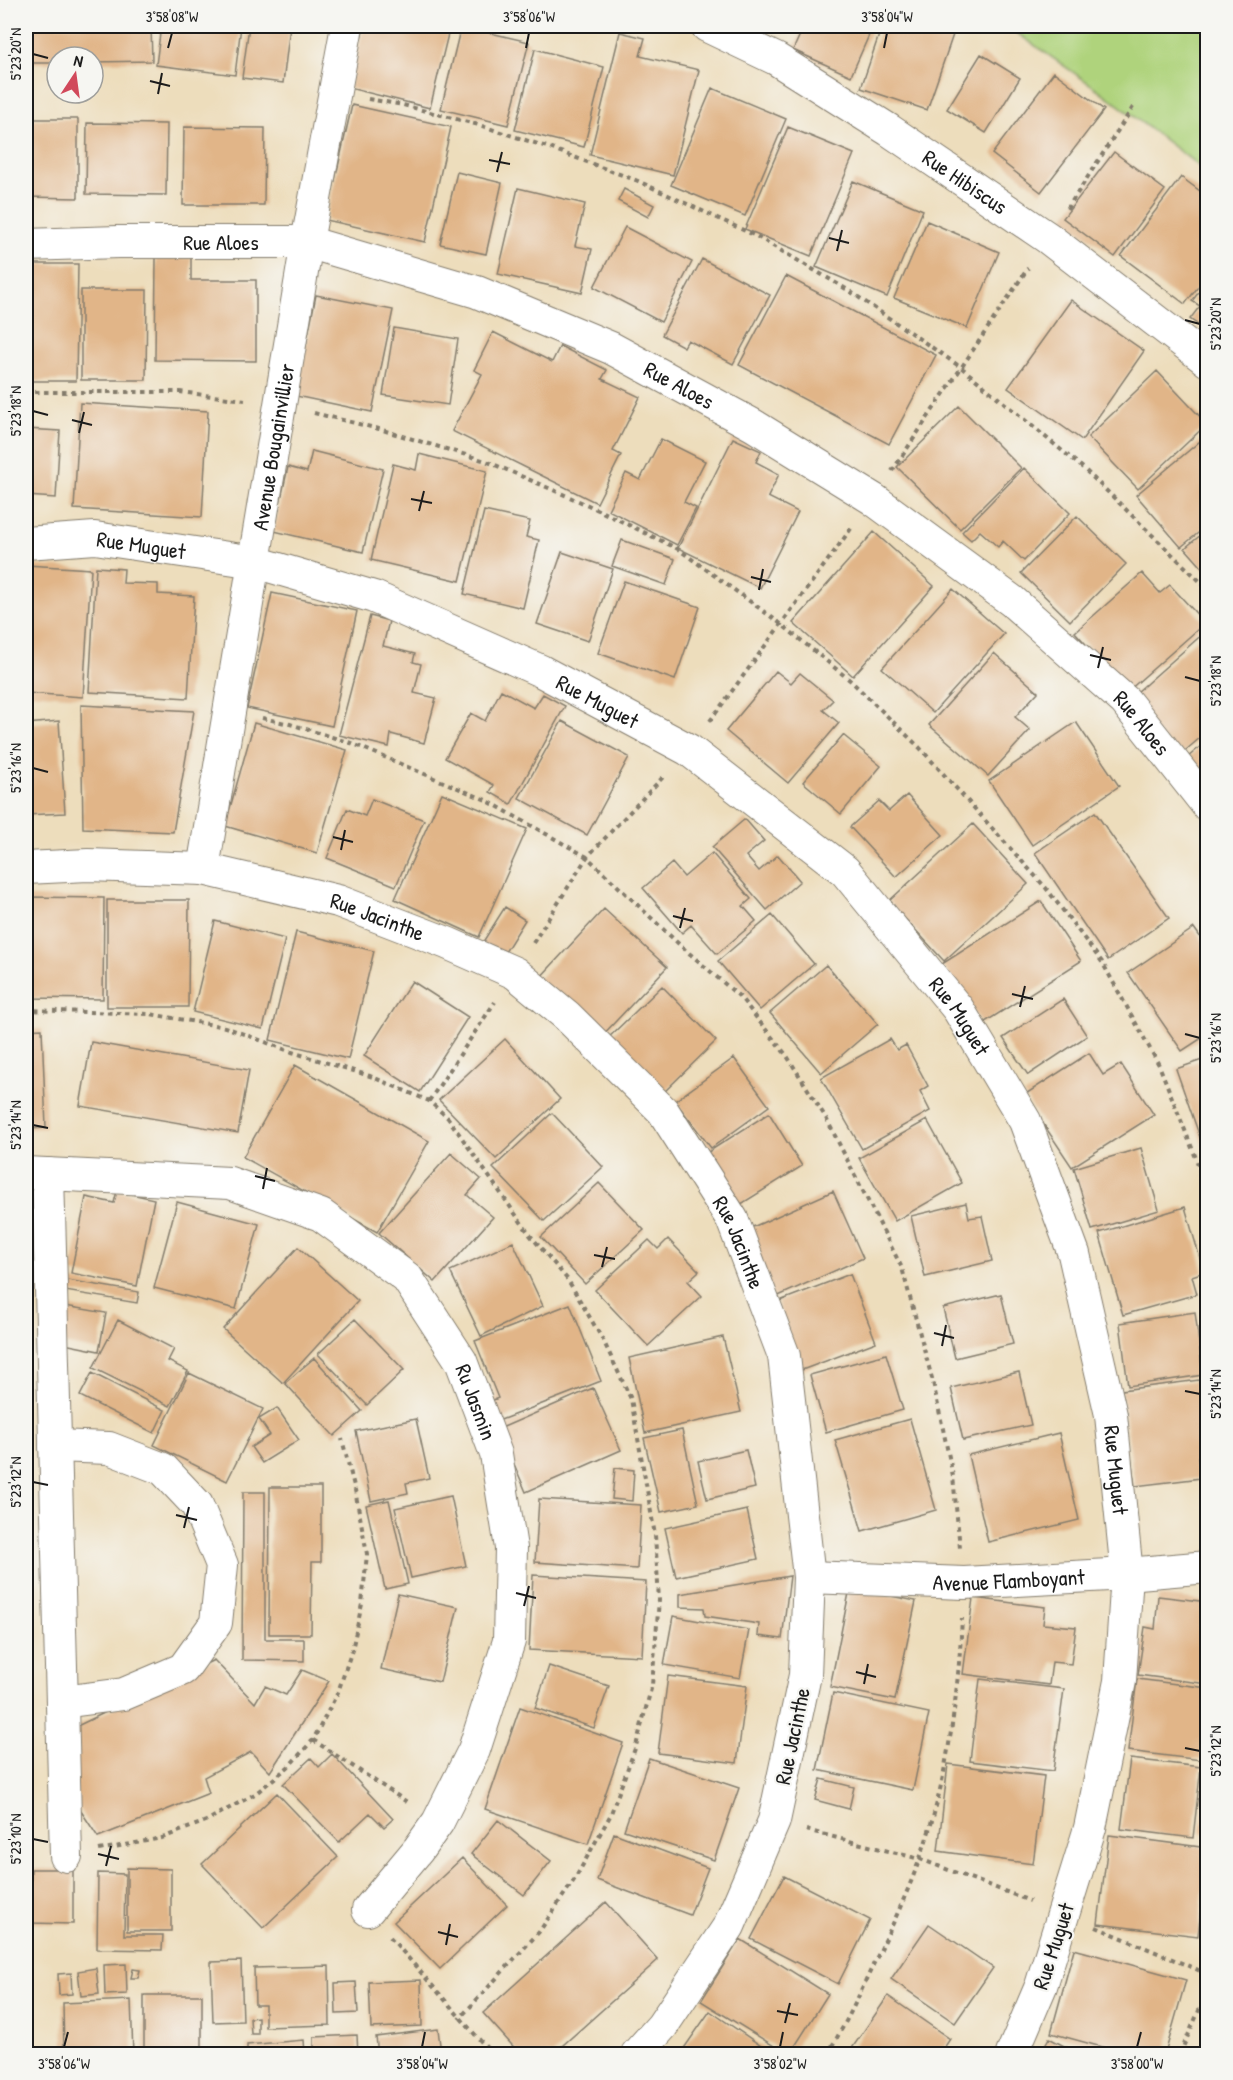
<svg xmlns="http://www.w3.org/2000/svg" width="1233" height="2080" viewBox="0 0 1233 2080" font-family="'Patrick Hand',sans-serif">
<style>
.green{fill:#afd37c;stroke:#66784c;stroke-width:1.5}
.building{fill:#e1b588}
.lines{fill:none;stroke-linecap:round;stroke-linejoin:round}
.minor-casing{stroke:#847c6c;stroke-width:34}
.path{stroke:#847c6c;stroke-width:4;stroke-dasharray:4.5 4.5;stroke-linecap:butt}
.minor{stroke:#fff;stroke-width:32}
.ticks{fill:none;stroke:#1c1c1c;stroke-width:2}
.labels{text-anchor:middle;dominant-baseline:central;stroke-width:4.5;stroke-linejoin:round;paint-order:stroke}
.street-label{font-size:22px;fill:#1c1c1c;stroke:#f6f6f2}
.neatline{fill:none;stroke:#1c1c1c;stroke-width:2}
.ticks-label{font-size:15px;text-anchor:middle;fill:#1c1c1c}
</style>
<rect width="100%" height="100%" fill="#f6f6f2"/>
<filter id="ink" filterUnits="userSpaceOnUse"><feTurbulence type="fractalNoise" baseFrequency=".0167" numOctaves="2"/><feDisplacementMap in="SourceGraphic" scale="12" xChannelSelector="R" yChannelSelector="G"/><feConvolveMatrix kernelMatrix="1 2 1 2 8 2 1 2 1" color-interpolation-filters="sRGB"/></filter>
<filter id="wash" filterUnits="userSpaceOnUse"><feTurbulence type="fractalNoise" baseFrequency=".008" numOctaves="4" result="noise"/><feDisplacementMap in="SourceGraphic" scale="24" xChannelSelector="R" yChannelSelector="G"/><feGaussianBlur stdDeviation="1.35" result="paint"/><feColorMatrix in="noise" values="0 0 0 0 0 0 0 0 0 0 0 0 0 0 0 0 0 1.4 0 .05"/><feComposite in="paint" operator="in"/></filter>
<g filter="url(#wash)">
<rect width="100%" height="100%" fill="#edddbc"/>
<path class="green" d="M1007,26H1207V172L1100,91Z"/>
<g id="blocks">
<path class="building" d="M26,26H151L152,61L93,62V57H57V63H26Z
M161,26H241L235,75L156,65Z
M249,26H290L283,83L242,78Z
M364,26H450L430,108L349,88Z
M461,26L529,42L508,125L441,109Z
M804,26H873L851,76L793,50Z
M882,26H956L927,110L861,88Z
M620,32L645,38L640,56L699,70L673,175L590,155Z
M535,49L604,67L584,147L515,130Z
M981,54L1020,78L986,133L947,109Z
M1054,72L1104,110L1041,192L992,154Z
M712,88L786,119L745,216L671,185Z
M352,105L451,127L425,242L326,220Z
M26,119H78V198L26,197Z
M87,123L167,124L166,195L86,194Z
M184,127L265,128L264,205H183Z
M788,127L854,154L811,256L745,229Z
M1114,152L1165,190L1115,257L1063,218Z
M457,172L502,183L486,254L440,244Z
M1181,177L1208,197V274L1185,304L1121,256Z
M853,181L923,210L887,297L816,267Z
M518,188L585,204L575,246L592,249L582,293L498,274Z
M624,189L654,205L648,217L618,201Z
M927,221L999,252L967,328L894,298Z
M625,227L692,262L661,322L594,287Z
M156,258H191V280H256V361L155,360Z
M702,259L770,295L733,364L688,340L684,347L662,335Z
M26,264H78L76,381H26Z
M786,276L936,355L889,444L739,365Z
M1208,280V332L1190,319L1200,306L1192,301Z
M81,290H147L146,380H81Z
M316,295L393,310L372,412L296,396Z
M1071,300L1144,351L1082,440L1008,388Z
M394,328L458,339L448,405L383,395Z
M493,332L552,362L560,346L607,370L602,379L640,397L613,451L621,455L597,503L452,431L482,374L474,370Z
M1157,371L1207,424L1138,489L1088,437Z
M80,403L208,411L202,517L74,509Z
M959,406L1021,468L960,529L897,467Z
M26,429L60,431L56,498L26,496Z
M1205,437L1208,439V500L1204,503L1208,507V525L1181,547L1136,495Z
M733,438L761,451L756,462L779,474L768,497L798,512L760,588L678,548Z
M661,439L705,461L684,502L696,508L677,545L608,510L626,473L640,480Z
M312,451L383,469L363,552L274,531L288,467L307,472Z
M419,454L487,471L460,581L371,560L393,464L416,470Z
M1024,468L1070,513L1024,561L1003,541L998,547L980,531L971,540L962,532Z
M484,511L530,521L526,537L539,540L523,608L464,594Z
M1077,516L1126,564L1070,621L1021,573Z
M1208,529V574L1185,548Z
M874,532L934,586L853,676L793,623Z
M622,540L675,559L666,585L612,566Z
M562,552L613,569L588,641L537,624Z
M26,565L91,569L83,697L26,693Z
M96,567L124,569L123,583L158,584V594L194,596L188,698L89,692Z
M1142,573L1160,593L1170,585L1205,623L1128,691L1075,632Z
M624,581L700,607L675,680L598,653Z
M953,589L1004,634L933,713L882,668Z
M272,593L357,611L332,726L247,708Z
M370,616L389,621L383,646L415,654L413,662L421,664L414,693L436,698L424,743L391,734L389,747L339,735Z
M1205,632L1208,635V731L1179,756L1128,700Z
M994,653L1038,692L1015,717L1030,730L988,776L929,725Z
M776,671L791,683L800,673L833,700L823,710L839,723L788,783L726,731Z
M501,690L534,708L543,694L565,706L511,804L490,792L494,785L445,758L471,713L485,721Z
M81,705L194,711L173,832L83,828Z
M59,721L65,813L26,815V724Z
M562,721L629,757L587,835L519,798Z
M1076,722L1119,786L1032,845L989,781Z
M254,723L347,750L317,853L225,826Z
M843,735L881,766L841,814L803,782Z
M1208,740V796L1180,764Z
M442,793L527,829L479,937L395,899Z
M907,795L943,835L896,877L850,827L879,801L889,811Z
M372,799L424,820L396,886L327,858L347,809L365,816Z
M1095,812L1169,918L1108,960L1035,853Z
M745,819L764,841L746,856L759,871L778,855L800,881L767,910L712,847Z
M973,824L1028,884L944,961L889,901Z
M712,853L751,899L743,906L756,921L717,954L691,925L682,933L643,888L672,863L684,877Z
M26,897L104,898L103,999L26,998Z
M107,900H189L188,1007H107Z
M1041,901L1081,961L982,1024L942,964Z
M505,907L525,920L502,957L481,945Z
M604,909L667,967L599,1039L537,981Z
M772,915L814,964L760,1010L718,961Z
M215,921L285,939L263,1029L193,1012Z
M1194,928L1208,948V1034L1182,1051L1128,973Z
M296,932L374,951L348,1059L270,1040Z
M826,965L878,1024L821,1073L770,1013Z
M412,981L468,1017L420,1092L364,1056Z
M662,986L716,1041L659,1097L605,1041Z
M1063,999L1087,1036L1028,1075L1003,1038Z
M42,1029L46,1128L26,1129V1030Z
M505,1039L560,1099L496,1159L439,1100Z
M890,1039L897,1050L906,1045L928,1086L920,1091L930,1111L862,1149L821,1078Z
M91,1042L249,1070L238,1133L80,1106Z
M1089,1053L1103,1075L1121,1064L1154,1115L1072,1167L1024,1095Z
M734,1058L769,1106L711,1148L675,1101Z
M1208,1058V1157H1207L1176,1069Z
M295,1065L429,1141L377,1232L243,1157Z
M552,1113L603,1167L544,1221L493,1168Z
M769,1113L802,1166L738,1206L705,1154Z
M927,1120L962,1183L895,1221L859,1158Z
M1141,1148L1159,1210L1092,1230L1074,1168Z
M451,1153L481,1179L467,1195L493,1217L435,1282L379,1233Z
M599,1183L644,1230L585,1284L541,1237Z
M117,1191L154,1199L137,1286L71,1273L86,1197L114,1203Z
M833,1191L863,1258L774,1298L744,1231Z
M177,1202L259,1224L236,1309L154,1288Z
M966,1203L969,1218L982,1216L992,1261L925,1277L911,1216Z
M1185,1207L1204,1272L1192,1276L1197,1294L1123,1315L1099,1233Z
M668,1239L699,1271L688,1281L702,1296L648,1346L595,1290L649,1240L658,1249Z
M513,1242L543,1306L481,1336L450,1271Z
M298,1247L358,1301L283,1383L223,1329Z
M850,1274L876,1342L802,1370L777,1302Z
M67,1280L139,1292L137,1303L65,1291Z
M1202,1281H1208V1311H1206Z
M1001,1294L1013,1344L955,1358L943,1308Z
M570,1304L601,1381L498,1421L491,1401L498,1398L475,1341Z
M65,1306L106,1313L99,1351L59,1343Z
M1195,1312L1203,1375L1128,1386L1120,1323Z
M355,1319L404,1370L367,1405L318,1354Z
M118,1320L174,1349L168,1361L188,1371L170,1406L93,1368Z
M723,1337L741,1412L645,1433L629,1358Z
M886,1354L903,1410L826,1432L810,1375Z
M314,1358L362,1411L334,1436L285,1383Z
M1019,1372L1031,1425L963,1440L951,1388Z
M92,1373L165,1410L154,1433L80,1396Z
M189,1373L263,1409L227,1481L154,1445Z
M1199,1380L1204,1414L1208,1413V1455L1198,1457L1201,1478L1135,1486L1122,1390Z
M593,1388L621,1450L526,1492L499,1429Z
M277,1408L299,1440L262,1463L251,1447L270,1435L259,1419Z
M416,1419L429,1478L406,1483L408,1493L371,1501L356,1431Z
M910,1419L936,1510L862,1531L835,1440Z
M682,1430L698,1504L661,1512L644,1438Z
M1059,1433L1079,1520L988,1542L968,1455Z
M746,1450L755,1488L707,1499L698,1461Z
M615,1468L634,1470L632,1501L612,1499Z
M270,1487H321V1562H312L311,1634H269Z
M243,1492H265V1639H304V1661L242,1660Z
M451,1496L466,1566L411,1578L395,1508Z
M539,1499L641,1505L637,1569L535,1562Z
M389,1500L408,1584L385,1589L366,1505Z
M747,1510L758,1559L676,1577L665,1528Z
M533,1575L646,1582L642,1656L529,1650Z
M790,1576L782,1639L758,1636L759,1624L705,1616L704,1608L680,1607V1594Z
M850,1588L916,1601L895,1700L830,1687Z
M398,1594L458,1607L440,1682L381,1669Z
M1158,1596L1208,1602V1684L1138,1675L1145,1627L1155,1629Z
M973,1598L1045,1607L1043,1624L1076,1627L1071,1664L1052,1662L1049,1685L963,1674Z
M673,1616L749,1630L740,1678L664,1665Z
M214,1660L255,1703L265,1686L286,1695L302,1670L329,1681L270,1772L251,1752L204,1777L209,1793L98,1837L77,1805L73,1728Z
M549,1666L609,1686L594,1728L535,1708Z
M668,1676L747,1686L737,1763L658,1753Z
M980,1679L1064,1689L1053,1771L970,1761Z
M1137,1679L1208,1688V1707L1201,1760L1128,1751Z
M833,1693L929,1713L913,1790L817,1770Z
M520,1707L623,1743L588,1844L485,1809Z
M332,1754L393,1819L384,1827L370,1813L339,1842L283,1784L311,1758L319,1767Z
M649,1758L739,1788L714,1860L624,1830Z
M1130,1759L1201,1767L1193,1838L1121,1829Z
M948,1764L1044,1776L1033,1864L938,1851Z
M821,1779L854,1787L849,1809L815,1800Z
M277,1793L338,1857L263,1928L202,1864Z
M1206,1795H1208V1834L1201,1833Z
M498,1820L551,1861L524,1895L471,1854Z
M614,1833L708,1868L690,1915L597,1880Z
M1109,1835L1208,1848L1198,1936L1098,1924Z
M462,1858L507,1905L440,1969L394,1922Z
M127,1868L171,1869V1931H127Z
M31,1869H73V1924L30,1923Z
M98,1873L125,1874L124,1935H163L162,1950L97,1949Z
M784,1876L870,1920L838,1984L751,1939Z
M606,1902L658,1960L553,2054H520L483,2013Z
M929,1924L993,1968L955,2023L891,1979Z
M740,1939L828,1994L790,2054H787L701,2001Z
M1074,1949L1186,1980L1165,2054H1127L1051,2033Z
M241,1961L243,2021L213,2022L211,1962Z
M126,1964L127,1994L105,1995L104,1965Z
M329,1966L330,2025L265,2027V2005H255L254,1968Z
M96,1968L99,1994L81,1996L78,1971Z
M133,1969L140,1970L138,1978H131Z
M71,1973L72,1994L59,1995L58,1974Z
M421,1980L422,2026L371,2028L369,1982Z
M356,1982L358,2013L336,2014L335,1983Z
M144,1995H202V2054H144Z
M888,1996L950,2039L940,2054H848Z
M131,2000L133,2054H64L63,2003Z
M710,2011L773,2054H680Z
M258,2017V2034H251L250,2018Z
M26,2025H27L30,2054H26Z
M438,2029L441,2053L464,2050L465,2054H378L376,2037Z
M357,2035L358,2054H314V2037Z
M1049,2038L1079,2054H1040Z
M304,2040L305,2054H247V2045Z"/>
</g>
</g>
<g filter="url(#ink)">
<use href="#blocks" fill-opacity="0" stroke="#847c6c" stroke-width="1.5"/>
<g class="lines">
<defs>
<g id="minor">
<path id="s1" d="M707,26L776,59L889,130L1048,238L1208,361"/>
<path id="s2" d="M26,245L118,242H307L477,292L611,348L753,425L873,499L1012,601L1125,701L1208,806"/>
<path id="s3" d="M26,543L95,538L255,562L374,597L541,671L689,750L845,871L958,1009L1025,1121L1074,1254L1111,1415L1127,1574L1120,1681L1090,1828L1041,1986L1012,2054"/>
<path id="s4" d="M26,868L88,865L203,869L338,901L447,943L515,973L567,1016L663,1111L732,1219L784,1356L809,1577L805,1675L774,1821L729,1926L662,2026L637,2054"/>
<path id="s5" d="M203,869L307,242L347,26"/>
<path id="s6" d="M26,1173L230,1183L321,1215L407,1278L461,1361L496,1454L511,1548L509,1641L474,1750L438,1822L418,1850L368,1910"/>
<path d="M48,1174L66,1856"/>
<path d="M55,1446L109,1448L163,1469L197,1505L222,1565L216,1623L183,1669L124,1694L62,1702"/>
<path id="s7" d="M809,1577L964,1583L1127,1574L1208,1567"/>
</g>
</defs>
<use href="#minor" class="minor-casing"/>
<path class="path" d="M368,99L403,105L479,125L547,147L638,181L756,236L848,290L962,368L1083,468L1208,589
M1067,209L1135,104
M26,392H180L245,400
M314,413L379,429L486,461L588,505L678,549L781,624L851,681L920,748L1046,888L1102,962L1159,1065L1196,1158L1208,1198
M892,471L1028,268
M262,718L290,724L351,743L486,800L587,857L682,947L740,997L787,1056L826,1118L902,1268L933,1382L953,1476L960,1548
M710,721L853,526
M533,943L587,857L663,777
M26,1010L150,1014L225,1027L292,1052L370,1076L429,1101L448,1118L530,1235L568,1280L603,1340L631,1399L655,1535L659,1600L652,1685L636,1746L610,1816L576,1877L539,1932L459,2019
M429,1101L495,1002
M313,1740L410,1804
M806,1830L920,1859L1030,1901
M99,1850L162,1838L206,1821L255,1794L288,1767L313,1740L338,1692L352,1650L362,1604L367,1554L355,1490L342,1439
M1096,1927L1208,1974
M390,1937L492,2054
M827,2054C845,2026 859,1996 873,1965C890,1931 906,1896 919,1861C947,1785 958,1698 962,1618
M1180,2054L1208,1990"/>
<use href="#minor" class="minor"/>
</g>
</g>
<path class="ticks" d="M168,48L172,33M526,48L529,33M884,48L887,33M33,54L48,58M150,81L170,86M158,94L162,73M489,160L510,164M497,172L502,152M829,238L849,243M837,251L842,230M1185,320L1200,324M33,411L48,415M72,420L92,425M79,433L84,412M411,499L432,503M419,511L424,491M751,577L771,582M759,590L763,569M1090,655L1111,660M1098,668L1103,647M1185,677L1200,681M33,768L48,772M333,837L353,842M341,850L345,830M673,916L693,921M680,928L685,908M1012,994L1033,999M1020,1007L1025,986M1185,1034L1200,1038M33,1125L48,1128M255,1176L275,1181M263,1189L267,1168M594,1255L615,1259M602,1267L607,1247M934,1333L954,1338M942,1346L946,1325M1185,1391L1200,1394M33,1482L48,1485M176,1515L197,1520M184,1528L189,1507M516,1593L536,1598M524,1606L529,1586M856,1672L876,1677M864,1684L868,1664M1185,1748L1200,1751M33,1839L48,1842M98,1854L119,1859M106,1866L111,1846M438,1932L458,1937M446,1945L450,1924M777,2011L798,2015M785,2023L790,2003M64,2047L68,2032M422,2047L425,2032M780,2047L783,2032M1137,2047L1141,2032"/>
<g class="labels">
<g class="street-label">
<text stroke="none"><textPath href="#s1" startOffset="302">Rue Hibiscus</textPath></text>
<text stroke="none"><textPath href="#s2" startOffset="195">Rue Aloes</textPath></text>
<text stroke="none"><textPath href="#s2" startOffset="681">Rue Aloes</textPath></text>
<text stroke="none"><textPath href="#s5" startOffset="428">Avenue Bougainvillier</textPath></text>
<text stroke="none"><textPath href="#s3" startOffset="116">Rue Muguet</textPath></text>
<text stroke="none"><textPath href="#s3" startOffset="602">Rue Muguet</textPath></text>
<text stroke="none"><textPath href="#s2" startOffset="1257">Rue Aloes</textPath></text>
<text stroke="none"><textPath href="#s4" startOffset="358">Rue Jacinthe</textPath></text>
<text stroke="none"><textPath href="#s3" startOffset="1088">Rue Muguet</textPath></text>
<text stroke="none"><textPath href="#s4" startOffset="862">Rue Jacinthe</textPath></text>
<text stroke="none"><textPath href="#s6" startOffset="550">Ru Jasmin</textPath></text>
<text stroke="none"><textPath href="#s3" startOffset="1574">Rue Muguet</textPath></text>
<text stroke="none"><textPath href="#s7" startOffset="200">Avenue Flamboyant</textPath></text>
<text transform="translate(792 1736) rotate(-78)">Rue Jacinthe</text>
<text transform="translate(1053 1946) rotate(-72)">Rue Muguet</text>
</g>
</g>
<rect width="1233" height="2080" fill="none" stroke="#f6f6f2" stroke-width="66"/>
<g transform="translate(75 75) rotate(13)"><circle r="28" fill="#f6f6f2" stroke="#9f9f9c" stroke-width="1.5"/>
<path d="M0-4.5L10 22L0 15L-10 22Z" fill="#d1495b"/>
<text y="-9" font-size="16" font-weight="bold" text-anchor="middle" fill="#1c1c1c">N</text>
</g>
<rect x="33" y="33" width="1167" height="2014" class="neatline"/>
<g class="ticks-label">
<text x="172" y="22">3°58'08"W</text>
<text x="529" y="22">3°58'06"W</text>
<text x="887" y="22">3°58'04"W</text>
<text transform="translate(16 54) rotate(-90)" y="5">5°23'20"N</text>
<text transform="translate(1216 324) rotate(-90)" y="5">5°23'20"N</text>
<text transform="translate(16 411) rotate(-90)" y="5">5°23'18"N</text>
<text transform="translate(1216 681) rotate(-90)" y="5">5°23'18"N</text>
<text transform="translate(16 768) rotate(-90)" y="5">5°23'16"N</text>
<text transform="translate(1216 1038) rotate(-90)" y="5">5°23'16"N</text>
<text transform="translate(16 1125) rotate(-90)" y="5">5°23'14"N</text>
<text transform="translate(1216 1394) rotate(-90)" y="5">5°23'14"N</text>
<text transform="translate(16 1482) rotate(-90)" y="5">5°23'12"N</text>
<text transform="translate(1216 1751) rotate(-90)" y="5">5°23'12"N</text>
<text transform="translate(16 1839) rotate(-90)" y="5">5°23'10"N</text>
<text x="64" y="2069">3°58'06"W</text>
<text x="422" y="2069">3°58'04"W</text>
<text x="780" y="2069">3°58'02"W</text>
<text x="1137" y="2069">3°58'00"W</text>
</g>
</svg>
